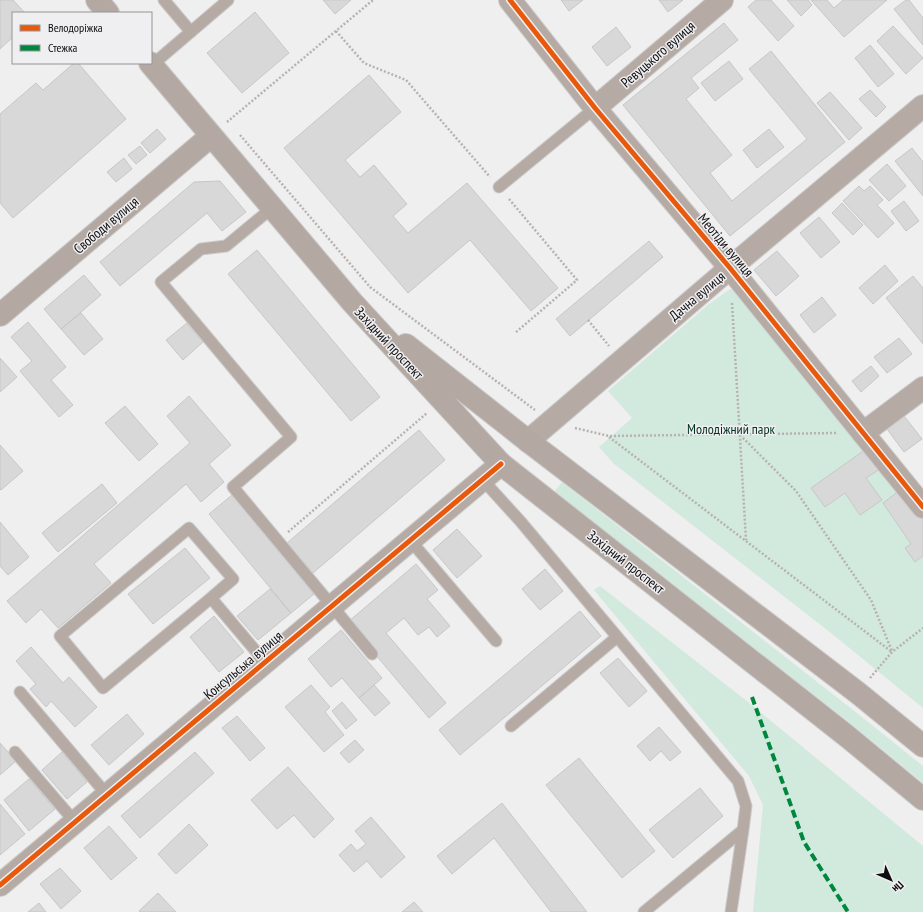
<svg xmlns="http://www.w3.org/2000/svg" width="923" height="912" viewBox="0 0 923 912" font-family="'PT Sans Narrow',sans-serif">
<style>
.green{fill:#d2e9de}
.building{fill:#d8d8d8;stroke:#c8c7c8}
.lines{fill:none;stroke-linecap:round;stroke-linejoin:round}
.service-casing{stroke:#cbcbcc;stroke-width:13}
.minor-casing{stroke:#cbcbcc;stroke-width:24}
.tertiary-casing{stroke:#cbcbcc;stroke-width:24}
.secondary-casing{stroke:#cbcbcc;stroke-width:24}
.path{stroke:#b8b2af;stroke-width:2.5;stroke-dasharray:2 2;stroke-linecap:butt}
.service{stroke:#b6aba4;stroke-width:11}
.minor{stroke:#b6aba4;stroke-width:22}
.tertiary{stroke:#b6aba4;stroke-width:22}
.secondary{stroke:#b4a9a2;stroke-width:22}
.quiet{stroke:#00873e;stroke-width:4;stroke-dasharray:8 4;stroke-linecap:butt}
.cycleway-casing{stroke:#efeef1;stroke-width:8}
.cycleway{stroke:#e8590c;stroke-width:5}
.labels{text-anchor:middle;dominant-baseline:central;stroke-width:3;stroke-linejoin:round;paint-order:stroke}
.street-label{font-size:14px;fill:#0e0e0f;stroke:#efeef1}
.park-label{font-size:14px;fill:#003221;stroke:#efeef1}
</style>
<rect width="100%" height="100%" fill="#efeff0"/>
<path class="green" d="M730,289L750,297L923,507V708L831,633L613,463L599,447L632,418L608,391L709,304Z
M562,482L862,717L923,766V783L854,726L554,492Z
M600,586L748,702L923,846V912H753L763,805L749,776L594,590Z"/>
<path class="building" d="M0,0H13L25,13H13V37L0,49Z
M323,0H351L335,14Z
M561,0H583L569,11Z
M659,0H683L668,12Z
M756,0H771L794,26L778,41L748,7Z
M787,0H808L812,5L801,16Z
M811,0H827L834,8L843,0H887L844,37Z
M906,0H909L923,18V45L894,9Z
M255,12L289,53L242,93L207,53Z
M724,23L738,40L691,78L699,88L686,99L732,155L710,173L732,201L807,139L749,69L771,51L845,142L730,236L623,105Z
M893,26L923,58L906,74L877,41Z
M616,27L631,47L607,66L592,47Z
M870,45L894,74L878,87L855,58Z
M729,61L743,79L715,101L701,83Z
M74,63H78L126,119L13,218L0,203V114L36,83L43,90Z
M369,75L401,112L345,160L360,177L374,165L407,204L393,216L408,233L467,183L558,288L531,311L470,240L408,293L284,148Z
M870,90L886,107L876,117L859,99Z
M830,92L862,128L849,140L817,103Z
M157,129L166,139L150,153L141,143Z
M769,129L784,147L757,168L743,150Z
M140,146L147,155L136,164L128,155Z
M912,148L923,162V196L895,161Z
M124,158L132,169L116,182L107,172Z
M887,164L906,186L889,201L869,180Z
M220,181L246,212L222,231L207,213L120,286L100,262L194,182Z
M859,186L864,191L870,186L883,200L877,205L894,223L878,238L843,201Z
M904,201L919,221L906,231L891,211Z
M842,203L863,225L853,235L832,213Z
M819,217L840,242L821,258L800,233Z
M649,241L663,257L570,336L556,319Z
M257,250L380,397L351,421L228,274Z
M777,251L799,276L776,296L754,270Z
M885,265L898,281L873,304L859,288Z
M84,275L101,295L61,329L44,309Z
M913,276L923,288V344L886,298Z
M822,297L836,315L814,333L800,315Z
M81,313L103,339L84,355L61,329Z
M28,322L66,367L51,380L73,405L59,417L20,371L32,361L11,337Z
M187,323L203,342L183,360L166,340Z
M899,338L912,354L887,373L874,357Z
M0,358L17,377L0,392Z
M871,366L879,376L861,392L852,381Z
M189,396L231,445L209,464L224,482L201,502L186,484L94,564L111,583L58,628L41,609L26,623L7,601L190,443L167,416Z
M125,406L158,444L139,461L105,423Z
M904,416L922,439L904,452L887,429Z
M419,430L445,460L313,573L287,543Z
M0,445L23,471L1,490L0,489Z
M869,447L883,467L866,478L882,500L860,515L845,493L825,507L811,488Z
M102,484L117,503L58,552L42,533Z
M904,487L923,514V556L915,562L905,548L911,544L883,503Z
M232,495L314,594L291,613L209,514Z
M0,522L29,557L8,575L0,566Z
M457,529L482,556L457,578L433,550Z
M185,548L210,578L153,624L128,594Z
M416,564L438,590L427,599L450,626L437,637L429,627L418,635L404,618L386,633L446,703L429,718L348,622Z
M545,569L563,591L540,610L522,589Z
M270,589L291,613L258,640L237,616Z
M580,611L601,636L460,755L439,730Z
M214,616L244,652L219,672L190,637Z
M341,630L382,678L359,698L342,678L331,687L308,659Z
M31,647L63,683L69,677L97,707L75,727L51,701L46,707L30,689L36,684L16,661Z
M618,658L647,691L629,707L600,673Z
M311,685L330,707L325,712L344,735L324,752L285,707Z
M374,685L390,703L375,716L359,698Z
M342,702L357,720L346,729L332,711Z
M127,714L144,734L109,765L91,745Z
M237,716L265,748L250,761L222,728Z
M659,727L681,752L670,761L661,751L650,761L637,746Z
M355,740L364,750L349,763L340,753Z
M0,743L16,761L0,775Z
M62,752L87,782L67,799L42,770Z
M195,752L214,773L140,838L121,816Z
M579,758L655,851L622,878L546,785Z
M288,767L334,819L314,838L294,815L277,829L251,800Z
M29,779L55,809L29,831L4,800Z
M700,788L723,816L673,858L649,830Z
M502,803L587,912H551L494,838L452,874L437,856Z
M0,804L25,834L0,855Z
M371,817L405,857L381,878L367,861L354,872L339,855L351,844L357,851L366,844L355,831Z
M189,824L208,845L176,874L158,854Z
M109,826L137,858L111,880L84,848Z
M60,868L81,891L61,909L40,884Z
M158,893L176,912H140L139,911Z
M414,902L423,912H402Z
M39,903L46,912H28Z"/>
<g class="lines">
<defs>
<path id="service" d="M164,0L191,32
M152,65L228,0
M499,187L595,108
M272,208L226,246L201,249L161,282L291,437L233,487L372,654
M482,479L521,522L738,781L746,806L743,830
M410,540L496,641
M211,598L233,579L189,528L60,636L103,688L211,598L265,662
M20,692L107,795
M511,726L617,637
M15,752L75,822
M644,912L743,830L731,912"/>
<path id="minor" d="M510,0L595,108L730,268
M595,108L722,0
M863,433L923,507
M0,885L501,464"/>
<path id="tertiary" d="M730,268L863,433L923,388
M528,441L730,268L923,106"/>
<path id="secondary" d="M97,0L108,13
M150,63L352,302L501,464L848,737L923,799
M0,315L211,136
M406,345L528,441L858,693L923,746"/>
</defs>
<use href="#service" class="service-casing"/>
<use href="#minor" class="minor-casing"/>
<use href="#tertiary" class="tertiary-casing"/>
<use href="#secondary" class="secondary-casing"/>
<path class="path" d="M336,31L364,63L406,80L490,177
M227,122L373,0
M240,135L370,287L535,410
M509,199L577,280L515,333
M732,303L746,540
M588,320L609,346
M575,428L609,436L837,433
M740,435L796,491L871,600L892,651
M609,437L892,652
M288,532L427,413
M870,678L892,652L923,628"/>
<use href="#service" class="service"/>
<use href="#minor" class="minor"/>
<use href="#tertiary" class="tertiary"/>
<use href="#secondary" class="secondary"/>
<path class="quiet" d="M752,697L804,842L848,912"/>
<defs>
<path id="cycleway" d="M510,0L595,108L730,268L923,507
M0,885L501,464"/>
</defs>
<use href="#cycleway" class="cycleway-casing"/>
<use href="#cycleway" class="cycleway"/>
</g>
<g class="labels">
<g class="street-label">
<text transform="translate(658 54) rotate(-41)">Ревуцького вулиця</text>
<text transform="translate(106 225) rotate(-40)">Свободи вулиця</text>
<text transform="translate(726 245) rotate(50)">Меотіди вулиця</text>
<text transform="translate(697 296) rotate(-40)">Дачна вулиця</text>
<text transform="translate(389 343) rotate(47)">Західний проспект</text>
<text transform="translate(626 562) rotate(38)">Західний проспект</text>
<text transform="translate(243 665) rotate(-40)">Консульська вулиця</text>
</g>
<g class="park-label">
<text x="731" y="429">Молодіжний парк</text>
</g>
</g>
<rect x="12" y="12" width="140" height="52" fill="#efeef1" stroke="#959497"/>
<rect x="20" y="25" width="20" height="6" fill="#e8590c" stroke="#959497"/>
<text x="48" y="32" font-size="12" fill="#0e0e0f">Велодоріжка</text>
<rect x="20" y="45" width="20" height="6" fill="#00873e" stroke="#959497"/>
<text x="48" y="52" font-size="12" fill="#0e0e0f">Стежка</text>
<g transform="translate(891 880) rotate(135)" stroke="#efeef1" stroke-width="3" paint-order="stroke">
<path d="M0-3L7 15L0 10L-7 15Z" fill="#0e0e0f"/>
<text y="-6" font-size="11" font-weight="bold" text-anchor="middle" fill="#0e0e0f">Пн</text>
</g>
</svg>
